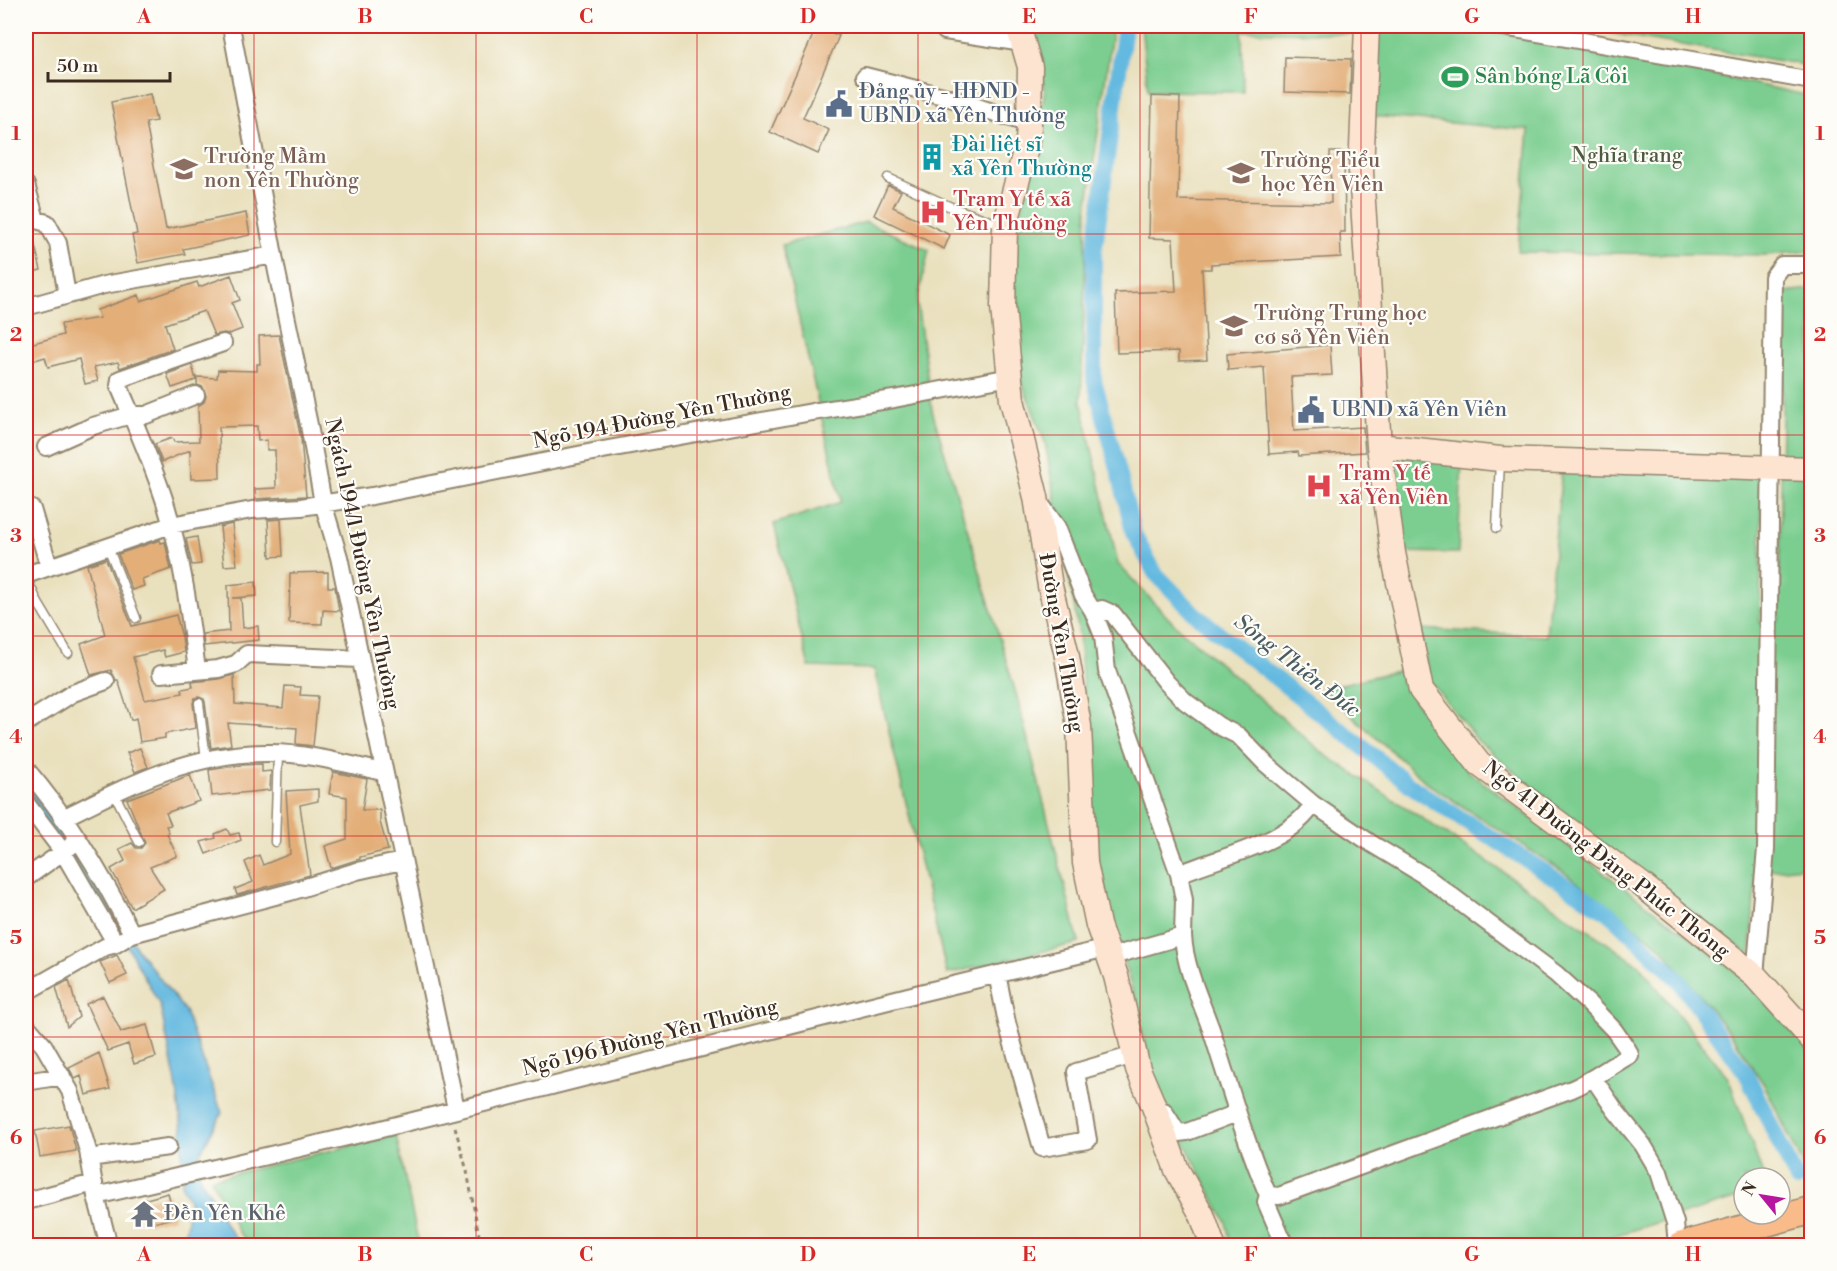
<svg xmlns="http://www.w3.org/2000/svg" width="1837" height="1271" viewBox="0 0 1837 1271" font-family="'Libre Bodoni',serif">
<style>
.green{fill:#7cce90;stroke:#5c7c57;stroke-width:1.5}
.water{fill:#63b9e0;stroke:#4f727f;stroke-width:1.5}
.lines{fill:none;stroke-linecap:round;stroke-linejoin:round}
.canal{stroke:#63b9e0;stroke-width:16}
.building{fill:#e3ae78}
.lane-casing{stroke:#92856e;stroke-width:11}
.street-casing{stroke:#92856e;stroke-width:20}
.secondary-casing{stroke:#92856e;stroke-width:27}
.primary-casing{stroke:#92856e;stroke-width:30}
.path{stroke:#92856e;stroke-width:3;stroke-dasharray:4.5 4.5;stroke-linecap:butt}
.lane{stroke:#fff;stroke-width:8}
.street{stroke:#fff;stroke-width:16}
.secondary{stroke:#fde4d1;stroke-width:24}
.primary{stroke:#fabb8b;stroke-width:27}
.grid{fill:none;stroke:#d62828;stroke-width:1.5;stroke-opacity:0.55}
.labels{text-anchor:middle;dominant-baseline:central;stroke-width:4.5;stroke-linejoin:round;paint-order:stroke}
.leisure-label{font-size:21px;fill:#27864d;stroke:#fdfcf7;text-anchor:start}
.service-label{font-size:21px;fill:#4e5e75;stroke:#fdfcf7;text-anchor:start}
.culture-label{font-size:21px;fill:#0d838f;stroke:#fdfcf7;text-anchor:start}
.park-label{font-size:21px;fill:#4e5b40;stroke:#fdfcf7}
.education-label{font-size:21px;fill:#785e54;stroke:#fdfcf7;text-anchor:start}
.health-label{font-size:21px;fill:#be3a42;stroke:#fdfcf7;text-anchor:start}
.street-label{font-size:21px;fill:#3b2a1e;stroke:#fdfcf7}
.worship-label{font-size:21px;fill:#5b616d;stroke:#fdfcf7;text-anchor:start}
.water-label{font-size:22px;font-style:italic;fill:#495c62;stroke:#fdfcf7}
.neatline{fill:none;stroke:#d62828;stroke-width:2}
.grid-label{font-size:20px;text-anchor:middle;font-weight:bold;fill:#d62828}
</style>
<rect width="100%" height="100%" fill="#fdfcf7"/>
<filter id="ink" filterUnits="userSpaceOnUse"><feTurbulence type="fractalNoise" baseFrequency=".0167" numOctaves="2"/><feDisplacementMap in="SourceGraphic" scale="12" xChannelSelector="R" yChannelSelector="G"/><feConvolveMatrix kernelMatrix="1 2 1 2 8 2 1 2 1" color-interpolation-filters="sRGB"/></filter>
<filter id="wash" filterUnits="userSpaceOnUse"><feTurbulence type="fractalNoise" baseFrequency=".008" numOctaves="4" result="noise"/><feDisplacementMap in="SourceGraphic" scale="24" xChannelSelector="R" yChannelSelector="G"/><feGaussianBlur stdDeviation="1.35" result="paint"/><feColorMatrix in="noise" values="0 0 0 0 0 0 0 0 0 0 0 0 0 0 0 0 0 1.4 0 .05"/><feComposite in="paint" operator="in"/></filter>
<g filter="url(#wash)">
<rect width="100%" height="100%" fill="#e9e0bd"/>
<path class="green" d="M1033,26H1113L1087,210L1081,401L1118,564L1173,623L1325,755L1474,852L1639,965L1728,1077L1764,1178H1744V1196L1584,1245H1231L1226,1222L1156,1088L1133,993L1097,870L1079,634L1045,442L1019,375L1012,262L1045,90Z
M1141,26H1359L1358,34L1242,31L1243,92L1148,91Z
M1378,26H1458L1537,38L1811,96V251L1767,255L1518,252L1529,130L1373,116Z
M1567,26H1811V66Z
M866,222L929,250L917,303L932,410L1017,697L1079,943L947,974L874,669L809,667L774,524L841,502L782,245Z
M1811,289V866L1756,872L1750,955L1577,825L1478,741L1429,680L1420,629L1546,636L1562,468L1762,477L1760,623L1779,620L1784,292Z
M1384,449L1462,459L1458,553L1399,552Z
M1401,670L1412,697L1468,771L1743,977L1811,1053V1181L1765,1086L1735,1040L1661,947L1561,870L1428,784L1322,689Z
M396,1135L419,1245H253L239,1233L211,1179Z"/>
<path class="water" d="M26,784L87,866L138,950L185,1011L222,1113L199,1155L200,1179L213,1198L225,1224L241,1245H172L178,1241L186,1229L189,1200L182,1186V1129L176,1083L160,1005L127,946L26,796Z"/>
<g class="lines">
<path class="canal" d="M1125,26L1094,253V380L1120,476L1133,532L1155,573L1195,614L1414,788L1609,913L1676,977L1747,1075L1797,1180"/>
</g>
<g id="blocks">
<path class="building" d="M817,26L839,36L803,118L829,130L818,154L770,132Z
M1285,57L1351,59L1350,94L1284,92Z
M150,94L156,121L146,123L166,229L246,213L250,235L183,249L185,254L138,263L132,235L137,234L111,102Z
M1152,96L1180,97L1178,200L1331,203L1330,152H1344L1345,232H1340L1341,257L1211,264V269H1202L1207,360L1179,361V351L1117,353L1115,293L1176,291L1173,239L1149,238Z
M888,185L901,191L893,207L950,235L944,249L874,215Z
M26,226L31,229L41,270L26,274Z
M231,275L240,300L232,303L242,329L229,334L224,333L214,335L204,311L165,324L173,349L120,368L118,362L94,367L98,381L85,384L79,359L48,367L45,357L26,363V345L63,335L61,324L100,318L97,310L139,295L141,301L197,282L199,287Z
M279,335L301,439L306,496L256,499L255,489L276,488L275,450H267V440L258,441L257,426L219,427L220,478L191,479L190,450L162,462L155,444L172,438L174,442L199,441L198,406L204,402L206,396L203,387L197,385V377L217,378L218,370L257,371V364H260L259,336Z
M1330,345L1332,375L1291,377L1294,431L1363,427L1365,452L1299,456L1298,452L1269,454L1264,367L1228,370L1227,354Z
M192,365L196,380L172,388L167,374Z
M281,519L283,556L270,557L268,520Z
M232,524L237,565L224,566L220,527Z
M197,537L201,564L192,565L186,539Z
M160,540L161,543L165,542L171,569L142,579L144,586L132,590L118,554Z
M106,559L132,626L176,615L182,637L184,652L165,657L163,650L133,657L145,700L183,693L182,689L193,687L192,682L219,679L234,675L235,704L283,708L285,686L301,687L300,695L318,696L313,746L296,744L297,728L228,723L231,745L211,748L205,702L204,699L199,697L195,698L193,703L196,728L165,734V738L140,742L136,718L131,720L118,680H116L111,670L91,675L81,644L105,635L87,565Z
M328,572V587H335L339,611L323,610L322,624L289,623L290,573Z
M256,582L257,596L232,598H241L243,628L258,626L259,640L204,646L203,634L229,631L228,585Z
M140,748L148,767L135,772L127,753Z
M262,764V772L271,771L270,790L212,796L209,770L242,765Z
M333,772L367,779L362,810H380V822L388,850L360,857V859L331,868L325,846L347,839V797L329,794Z
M190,775L199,801L166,813L171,825L166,826L169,833L167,834L177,856L150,867L164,889L132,908L111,869L125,861L119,849L132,843L136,848H141L145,843L127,799Z
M318,789V801L300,805L310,875L237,895L235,889L253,882L245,862L259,855L263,865L290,854L286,791Z
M227,829L230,835L239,833L241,840L206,854L201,842L216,838L215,834Z
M117,955L127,975L110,983L100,962Z
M69,980L79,1017L67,1027L56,987Z
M103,996L121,1032L147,1025L156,1057L134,1064L128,1044L108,1051L86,1004Z
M99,1053L110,1089L86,1095L81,1076L75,1079L69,1068Z
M69,1125L76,1151L40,1157L35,1131Z
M168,1193L174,1218L149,1224L143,1200Z"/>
</g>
</g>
<g filter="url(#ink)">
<use href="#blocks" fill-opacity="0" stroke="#92856e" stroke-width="1.5"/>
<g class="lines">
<defs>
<path id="lane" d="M888,178L951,207L1004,226
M1497,528L1500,460
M108,547L136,618
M26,577L38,603L68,653
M199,703L206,759
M114,793L139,842
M275,842L278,754"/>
<path id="street" d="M231,26L277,272L309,425L323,503L339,557L456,1109
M1498,26L1812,81
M945,31L1023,43
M865,76L947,97L1029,124
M26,185L36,220L47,223L58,243L67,295
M26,307L104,285L274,255
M46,447L93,426L131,415H146L196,395
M1040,503L1057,527L1083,595L1093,611L1103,636L1107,671L1179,874L1184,900L1183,936L1109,957
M32,509L49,567
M26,575L171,525L252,510L301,507L372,496L603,450L812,412L894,399L1010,377
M1093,611L1102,609L1113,614L1167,683L1186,702L1219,726L1239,736L1266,764L1313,804L1372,844L1425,876L1556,974L1590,1005L1614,1030L1628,1050L1630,1055C1610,1066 1593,1080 1572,1089L1279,1196L1268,1195C1245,1141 1229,1085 1211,1029C1200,999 1185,968 1183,936
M197,671C190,614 182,557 165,502C152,462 135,424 119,386L120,379L223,343
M161,674L218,669L236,664L247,654L359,659
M26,723L73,693L106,681
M26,769C69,819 102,874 132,934
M26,803L63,852L116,944
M63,818C131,784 192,752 270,753C308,753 346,764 383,772
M1179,874C1218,857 1291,843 1313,804
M26,878L71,846
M997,974L1007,1023L1042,1148L1088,1140L1076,1072L1134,1055
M1755,976L1766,849L1773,277L1782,265H1812
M26,992L105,947L116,944L132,934L290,892L357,871L402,861
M26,1025L44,1046L70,1091L88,1151L96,1196L109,1246
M1594,1079L1615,1110L1643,1145L1659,1172L1675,1223L1677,1246
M26,1082L62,1076
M1164,1111L1178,1133L1187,1132L1237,1113
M89,1158L168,1147
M1268,1195L1266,1202L1285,1246
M96,1196L377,1130L916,994L1107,948
M26,1201L94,1183"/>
<path id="secondary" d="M1018,26L1030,67L1029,124L1028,141L1005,226L1003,307L1012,400L1036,497L1050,586L1066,651L1079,726L1085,863L1098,925L1116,976L1138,1069L1153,1104L1177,1170L1202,1215L1213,1246
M1367,26L1361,172L1379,446L1393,553L1421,690L1479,764L1642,885L1755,976L1812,1039
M1379,446L1500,459L1812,469"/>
<path id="primary" d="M1681,1246L1812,1210"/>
</defs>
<use href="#lane" class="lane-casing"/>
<use href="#street" class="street-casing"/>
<use href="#secondary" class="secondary-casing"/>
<use href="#primary" class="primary-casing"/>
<path class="path" d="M455,1127L467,1171L481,1246"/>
<use href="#lane" class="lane"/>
<use href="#street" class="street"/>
<use href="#secondary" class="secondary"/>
<use href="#primary" class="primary"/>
</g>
</g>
<path class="grid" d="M254,26V1246M476,26V1246M697,26V1246M918,26V1246M1140,26V1246M1361,26V1246M1583,26V1246M26,234H1812M26,435H1812M26,636H1812M26,836H1812M26,1037H1812"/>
<defs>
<symbol id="stadium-bare" viewBox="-9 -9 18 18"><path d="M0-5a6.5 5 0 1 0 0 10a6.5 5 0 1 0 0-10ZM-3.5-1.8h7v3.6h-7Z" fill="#2e9e5b" stroke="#fdfcf7" stroke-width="2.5" paint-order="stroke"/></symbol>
<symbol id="civic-bare" viewBox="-9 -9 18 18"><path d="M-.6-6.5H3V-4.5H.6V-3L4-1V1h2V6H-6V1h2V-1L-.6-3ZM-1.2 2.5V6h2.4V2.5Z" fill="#5c6f8a" stroke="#fdfcf7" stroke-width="2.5" paint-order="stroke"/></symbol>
<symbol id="building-bare" viewBox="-9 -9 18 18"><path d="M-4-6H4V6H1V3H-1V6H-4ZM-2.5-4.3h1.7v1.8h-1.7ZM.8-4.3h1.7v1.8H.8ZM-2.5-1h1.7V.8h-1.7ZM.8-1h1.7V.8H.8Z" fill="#0f9aa8" stroke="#fdfcf7" stroke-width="2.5" paint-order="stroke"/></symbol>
<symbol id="school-bare" viewBox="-9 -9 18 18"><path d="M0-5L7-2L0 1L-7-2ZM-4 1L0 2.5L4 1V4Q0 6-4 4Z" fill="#8d6e63" stroke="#fdfcf7" stroke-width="2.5" paint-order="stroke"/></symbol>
<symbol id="hospital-bare" viewBox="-9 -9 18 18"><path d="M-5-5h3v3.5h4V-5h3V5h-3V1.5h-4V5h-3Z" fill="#e0444e" stroke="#fdfcf7" stroke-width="2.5" paint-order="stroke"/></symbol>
<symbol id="temple-bare" viewBox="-9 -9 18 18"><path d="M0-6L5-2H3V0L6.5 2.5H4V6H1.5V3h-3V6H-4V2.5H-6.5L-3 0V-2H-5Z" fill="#6b7280" stroke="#fdfcf7" stroke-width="2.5" paint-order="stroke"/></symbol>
</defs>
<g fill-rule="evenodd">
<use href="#stadium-bare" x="1436" y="58" width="38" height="38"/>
<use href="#civic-bare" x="820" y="85" width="38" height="38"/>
<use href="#building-bare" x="913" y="138" width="38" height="38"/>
<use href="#school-bare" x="165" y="150" width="38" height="38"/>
<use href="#school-bare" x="1222" y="154" width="38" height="38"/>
<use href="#hospital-bare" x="914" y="193" width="38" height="38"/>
<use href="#school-bare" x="1215" y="307" width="38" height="38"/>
<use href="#civic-bare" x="1292" y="391" width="38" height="38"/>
<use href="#hospital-bare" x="1300" y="467" width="38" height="38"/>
<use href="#temple-bare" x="125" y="1195" width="38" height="38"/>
</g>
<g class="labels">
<g class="leisure-label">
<text x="1475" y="77">Sân bóng Lã Côi</text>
</g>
<g class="service-label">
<text x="859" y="92">Đảng ủy - HĐND -<tspan x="859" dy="24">UBND xã Yên Thường</tspan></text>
<text x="1331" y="410">UBND xã Yên Viên</text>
</g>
<g class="culture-label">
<text x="952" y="145">Đài liệt sĩ<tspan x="952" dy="24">xã Yên Thường</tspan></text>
</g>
<g class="park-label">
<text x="1627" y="156">Nghĩa trang</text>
</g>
<g class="education-label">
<text x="204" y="157">Trường Mầm<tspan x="204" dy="24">non Yên Thường</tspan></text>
<text x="1261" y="161">Trường Tiểu<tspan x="1261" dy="24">học Yên Viên</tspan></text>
<text x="1254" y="314">Trường Trung học<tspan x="1254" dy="24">cơ sở Yên Viên</tspan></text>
</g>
<g class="health-label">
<text x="953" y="200">Trạm Y tế xã<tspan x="953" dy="24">Yên Thường</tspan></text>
<text x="1339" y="474">Trạm Y tế<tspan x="1339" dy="24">xã Yên Viên</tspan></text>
</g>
<g class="street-label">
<text transform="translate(662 417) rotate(-11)">Ngõ 194 Đường Yên Thường</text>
<text transform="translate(362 564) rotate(78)">Ngách 194/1 Đường Yên Thường</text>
<text transform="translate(1061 643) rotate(80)">Đường Yên Thường</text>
<text transform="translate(1606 860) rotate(38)">Ngõ 41 Đường Đặng Phúc Thông</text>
<text transform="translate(650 1038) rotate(-14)">Ngõ 196 Đường Yên Thường</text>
</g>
<g class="worship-label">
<text x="164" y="1214">Đền Yên Khê</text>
</g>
<g class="water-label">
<text transform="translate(1297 666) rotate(38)">Sông Thiên Đức</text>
</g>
</g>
<rect width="1837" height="1271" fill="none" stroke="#fdfcf7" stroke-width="66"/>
<g transform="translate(1762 1196) rotate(300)"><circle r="28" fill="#fdfcf7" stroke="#afa8a0" stroke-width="1.5"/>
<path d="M0-4.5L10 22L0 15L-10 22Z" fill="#b5179e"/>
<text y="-9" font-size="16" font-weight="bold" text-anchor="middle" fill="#3b2a1e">N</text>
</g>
<path d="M48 72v9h122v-9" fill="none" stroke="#3b2a1e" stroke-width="3"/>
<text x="57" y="72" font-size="18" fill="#3b2a1e" stroke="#fdfcf7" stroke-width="4.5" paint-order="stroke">50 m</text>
<rect x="33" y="33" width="1771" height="1205" class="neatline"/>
<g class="grid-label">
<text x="144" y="23">A</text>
<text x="365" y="23">B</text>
<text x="586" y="23">C</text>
<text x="808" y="23">D</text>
<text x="1029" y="23">E</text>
<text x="1251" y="23">F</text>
<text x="1472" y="23">G</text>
<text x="1693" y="23">H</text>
<text x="16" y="140">1</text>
<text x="1820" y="140">1</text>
<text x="16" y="341">2</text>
<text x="1820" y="341">2</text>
<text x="16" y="542">3</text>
<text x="1820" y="542">3</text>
<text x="16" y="743">4</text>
<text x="1820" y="743">4</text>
<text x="16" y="944">5</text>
<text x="1820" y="944">5</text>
<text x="16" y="1144">6</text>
<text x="1820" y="1144">6</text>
<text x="144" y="1261">A</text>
<text x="365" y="1261">B</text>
<text x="586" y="1261">C</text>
<text x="808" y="1261">D</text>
<text x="1029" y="1261">E</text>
<text x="1251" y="1261">F</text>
<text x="1472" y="1261">G</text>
<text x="1693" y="1261">H</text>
</g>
</svg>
